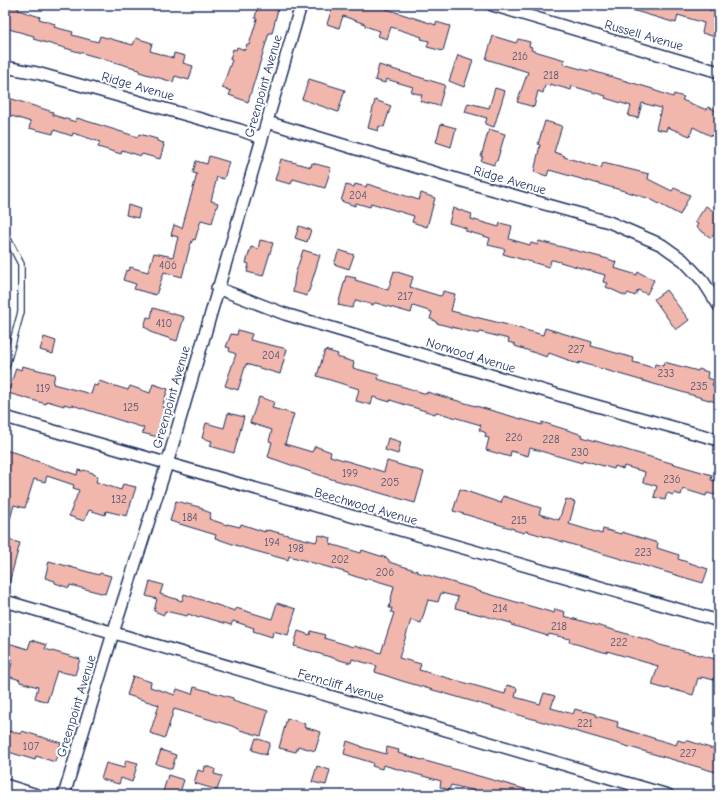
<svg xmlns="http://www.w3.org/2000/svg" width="724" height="800" viewBox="0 0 724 800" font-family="'Comic Neue',sans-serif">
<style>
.building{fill:#f1b7ad;stroke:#1b2f5e}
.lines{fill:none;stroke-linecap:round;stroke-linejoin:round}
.lane-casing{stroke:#1b2f5e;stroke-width:8}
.street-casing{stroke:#1b2f5e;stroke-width:14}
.lane{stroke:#fff;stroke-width:5.5}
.street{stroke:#fff;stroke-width:11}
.labels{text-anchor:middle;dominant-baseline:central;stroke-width:4;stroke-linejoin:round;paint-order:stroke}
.number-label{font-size:11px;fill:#505172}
.street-label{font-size:13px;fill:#1b2f5e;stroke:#fff}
</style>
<rect width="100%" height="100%" fill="#fff"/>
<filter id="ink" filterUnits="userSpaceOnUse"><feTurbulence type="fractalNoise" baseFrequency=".025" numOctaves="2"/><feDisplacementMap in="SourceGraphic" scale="8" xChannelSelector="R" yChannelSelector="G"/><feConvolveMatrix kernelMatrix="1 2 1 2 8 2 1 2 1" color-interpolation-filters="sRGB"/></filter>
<g filter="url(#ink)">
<path class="building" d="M8,5H19L18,10L40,17L39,19L55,24L54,27L73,32L72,35L98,42L100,36L133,45L136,38L152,43L150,51L173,58L174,53L185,56L183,63L193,66L189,80L175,76L173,82L139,72L140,70L135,69V68L33,39L34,36L5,28V15Z
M258,5H279L272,33H269L248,102L229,95L231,91L222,88L232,60L230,59L233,49L236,50L237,47L245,50L247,44L249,45L257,19L255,18Z
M333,5H374L436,25V22L450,26L443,51L427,47L429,41L421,39L422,37L391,27L387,39L378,36L380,31L365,26V24L343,16L339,28L327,24Z
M626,5H668L679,8L680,5H704L710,7L709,10L719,13V38L702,33L704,23L678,15L676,23L625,8Z
M493,36L516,43L518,39L530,42L529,46L532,47L531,50L565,60L563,64L588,71L589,70L653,89V90L673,97L674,94L684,97L682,100L707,110L708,107L719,112V137L709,135L693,127L690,136L667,127L666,131L656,129L661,108L642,103L638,118L628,116L631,106L605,98L606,96L572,86L571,90L550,84V86L545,85L543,93L538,91L534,107L517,102L528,72L486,59Z
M458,55L473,60L464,87L449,81Z
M379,65L445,85L439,106L420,101L422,95L411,92L413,87L386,79L385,83L375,80Z
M309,79L345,90L338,112L302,99Z
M495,88L505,91L494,127L485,124L487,118L465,112L468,103L489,108Z
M9,98L53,112V115L76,122L77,118L138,137L139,134L157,139V141L164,143L163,145H164L160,159L142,154L141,156L122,150L121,154L98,147L100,142L73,133L72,136L54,130L53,134L29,128L31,122L5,114V103L7,104Z
M375,100L391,106L384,127L379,126L378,131L368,128Z
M545,121L562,126L554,152L565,156L564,157L601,168L603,163L649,174L648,179L672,191L674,188L690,195L680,215L650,199L628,192L549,170L547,176L534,172L540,145L538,144Z
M441,124L456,128L451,147L436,142Z
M489,129L505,134L497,161H495L494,165L481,161L483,157H481Z
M209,156L229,162L224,179L217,177L211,201L218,203L212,223L201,220L195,240L193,239L190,246L182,277L164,272L156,295L134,289L136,284L123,280L126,270L129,271L130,267L148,272L154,253L173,257L178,237L171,235L174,225L182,228L197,174L193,173L196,161L207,164Z
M281,159L311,167L312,163L331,168L325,188L293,179L291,184L275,180Z
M355,184L366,187L367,184L419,200L421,193L435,198L427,227L412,222L414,216L371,203L370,207L356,203L355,206L341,201L346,185L354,187Z
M128,205L140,209L138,218L126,215Z
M706,206L719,215V227L711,238L696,227L698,224L695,222Z
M453,208L472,214L471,219L499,227L500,223L512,226L509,239L530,245L531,243L538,245L539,241L608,259L616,262L614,268L637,275L638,272L654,280L647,294L638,290L635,296L628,293L626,296L606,287L608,283L603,282L605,275L553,260H551L549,267L503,254L505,249L488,245L490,238L466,231V228L449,223Z
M299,226L311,230L307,242L295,238Z
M260,240L273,243L263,276L247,272L249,264L246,263L251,247L258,249Z
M303,250L320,255L309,291H308L307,296L293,292L295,275Z
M339,250L354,255L349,269L334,264Z
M394,271L413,277L410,287L440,296L442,295L443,291L455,294L451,311L504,324L543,335L545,328L592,342L591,346L634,358L633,362L654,368L655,364L663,366L664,362L698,371L699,369L708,372L707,378L714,380L712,385L719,387V393L716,402L602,369L579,362V364L568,361V360L549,353L547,357L515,346V344L508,342L509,339L480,332L479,334L436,323V321L430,319L432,312L413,306L411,313L376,303H374L373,305L356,300L352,308L338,305L346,276L356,278L355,280L388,290Z
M666,290L689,320L676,330L654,299Z
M153,308L184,317L177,341L150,332V330L144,327L147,317L151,318Z
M238,330L252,334L250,340L287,349L280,374L246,364L238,390L225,386L236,354L231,352L229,351L230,348L226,347L231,334L237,335Z
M44,337L56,341L53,354L40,350Z
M325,350L338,354L337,357L354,362L353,368L379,375L378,379L427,394V392L542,425V422L583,435L582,437L712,475L711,480L719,482L715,495L707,493L706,496L683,489L681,495L674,493L673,495L667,493L665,500L654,497L657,486L643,482L645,472L624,466L623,469L615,466L614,469L583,460L582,463L530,448L528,456L511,451L510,457L486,450L489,438L485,437L486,433L479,430L481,425L436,412L435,414L390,400V402L373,397L371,405L356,401L359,389L317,376Z
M22,366L55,374L53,384L91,394L94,385L97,386L99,381L128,390L130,386L150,393L153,384L168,389L162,407L166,408L158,437L142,433L144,428L72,405L71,406L64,404V406L47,401L46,404L8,393L16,368L21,370Z
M259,397L274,402L272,408L294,414L285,444L312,452L315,446L331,452L330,456L384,472L387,461L424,472L415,503L328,478L268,457L272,442L269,441L272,430L250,423Z
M228,413L244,417L234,453L210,446L212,441L202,438L206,423L224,428Z
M388,438L401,442L398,454L385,450Z
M5,450L23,455L22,456L77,475L78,470L83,471L84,470L93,473V474L98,476L96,482L121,490L123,484L136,487L127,516L106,511L105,515L89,510L84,521L69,516L79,490L73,488L74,485L47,476L45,482L34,479L25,508L14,505L8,526L5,525Z
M460,489L501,503L503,496L541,508L539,514L559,520L566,499L575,502L569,524L602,534L603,529L621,534L622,532L658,543L657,548L679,555L678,559L708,569L703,583L526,531L524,533L514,530V529L457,512L453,511Z
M176,501L203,508V510L211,513L209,519L227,525V524L240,527L241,524L265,532V530L268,531V530L316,542L319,535L331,538L330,544L361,553L362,550L374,554L387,558L389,560V562L418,571L417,572L475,589V590L554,613L555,609L565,612L564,616L652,641L660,645L719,660L714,680L701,677V679L698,678L693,695L667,688L666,689L652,685L658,666L607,651V653L569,642L570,639L549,634L548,636L511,625V623L455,608L458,597L441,593L438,602L428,600L421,623L411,620L399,658L421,664L419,670L505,694L507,685L517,688L515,697L540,704L544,693L555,696L551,708L573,714L575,709L585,712V711L596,714V716L618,722L617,727L676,745L678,740L685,742L686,740L719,751V773L402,681L375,672L377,666L352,659L351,663L343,661L294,646L298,631L310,635L311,631L325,635L324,638L354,647L355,645L381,653L394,613L391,612L392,608H389L394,586L367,578L366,580L348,574V573L289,556L288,560L244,548L215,538L216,535L170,521Z
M5,539L20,543L8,587H5Z
M49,561L99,575L100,573L111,576L105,594L70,585L69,588L55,583V581L45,578Z
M150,581L163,585L160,594L182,601L184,594L235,611L236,608L272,619L277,603L296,609L288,635L273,631L272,637L253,631L254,628L233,621L231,625L200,616L199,618L188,614L187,616L165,611L164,615L154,611L157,599L146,596Z
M31,640L47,645L45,649L80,659L75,675L57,671L47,702L35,698L38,687L20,682V680L8,676L13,660L5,657V642L28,649Z
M133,676L151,682L150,687L175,695L177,689L192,694L194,687L233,698V700L268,711L261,736L240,730L232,726L174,709L165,738L150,733L159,705L127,695Z
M287,718L305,724L304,727L321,732L315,751L298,746L296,752L279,748Z
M5,730L21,734L22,731L61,743L55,762L36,756L35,760L5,751Z
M256,738L270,743L266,755L252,750Z
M347,741L361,746V747L386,754L387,747L399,750L398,753L415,758L535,792V795H473L475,791L451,785L449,790L440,787L441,781L383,765L382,769L372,766L373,763L344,754Z
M161,750L176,755L172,769L156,764Z
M126,760L138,763L132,782L121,778L119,784L101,779L106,763L124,768Z
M205,766L215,769L214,774L222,776L217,790L194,783L198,770L204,772Z
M317,766L330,770L326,785L312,782Z
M168,775L184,780L179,795H162Z"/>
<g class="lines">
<defs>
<path id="lane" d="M5,238L8,239L21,264V312L5,370"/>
<path id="street" d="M492,5L719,72
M5,67L37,73L240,130L262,138
M267,122L466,182L609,222L662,245L683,260L703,281L719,306
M217,288L285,314L572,399L719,440
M5,417L719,621
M5,601L668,795
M5,785L37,795
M64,795L113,633L167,464L301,5"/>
</defs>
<use href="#lane" class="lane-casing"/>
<use href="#street" class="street-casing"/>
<use href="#lane" class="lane"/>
<use href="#street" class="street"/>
</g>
</g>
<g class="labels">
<g class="number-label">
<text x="520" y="56">216</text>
<text x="551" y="75">218</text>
<text x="358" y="195">204</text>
<text x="168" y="265">406</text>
<text x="405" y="296">217</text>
<text x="164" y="323">410</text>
<text x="576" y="349">227</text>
<text x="271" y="355">204</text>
<text x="666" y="373">233</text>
<text x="699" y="386">235</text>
<text x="43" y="388">119</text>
<text x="131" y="407">125</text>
<text x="514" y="437">226</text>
<text x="551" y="439">228</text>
<text x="580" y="452">230</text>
<text x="350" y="473">199</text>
<text x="672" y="479">236</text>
<text x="390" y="482">205</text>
<text x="119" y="499">132</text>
<text x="190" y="517">184</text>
<text x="519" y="520">215</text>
<text x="272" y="542">194</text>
<text x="296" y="548">198</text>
<text x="643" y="552">223</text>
<text x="340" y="559">202</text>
<text x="385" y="572">206</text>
<text x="500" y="608">214</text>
<text x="559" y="626">218</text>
<text x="619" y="642">222</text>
<text x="585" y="723">221</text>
<text x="31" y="746">107</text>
<text x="688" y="753">227</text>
</g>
<g class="street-label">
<text transform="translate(644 35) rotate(16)">Russell Avenue</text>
<text transform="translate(138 86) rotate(16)">Ridge Avenue</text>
<text transform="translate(263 86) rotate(-74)">Greenpoint Avenue</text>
<text transform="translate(510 180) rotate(16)">Ridge Avenue</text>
<text transform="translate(471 355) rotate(17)">Norwood Avenue</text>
<text transform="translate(171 397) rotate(-74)">Greenpoint Avenue</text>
<text transform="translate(366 506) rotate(16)">Beechwood Avenue</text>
<text transform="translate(341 685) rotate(16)">Ferncliff Avenue</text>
<text transform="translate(76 706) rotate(-73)">Greenpoint Avenue</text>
</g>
</g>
<rect width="724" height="800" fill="none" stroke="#fff" stroke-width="20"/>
<rect x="10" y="10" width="704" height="780" fill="none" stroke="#1b2f5e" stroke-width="1.5" filter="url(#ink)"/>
</svg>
